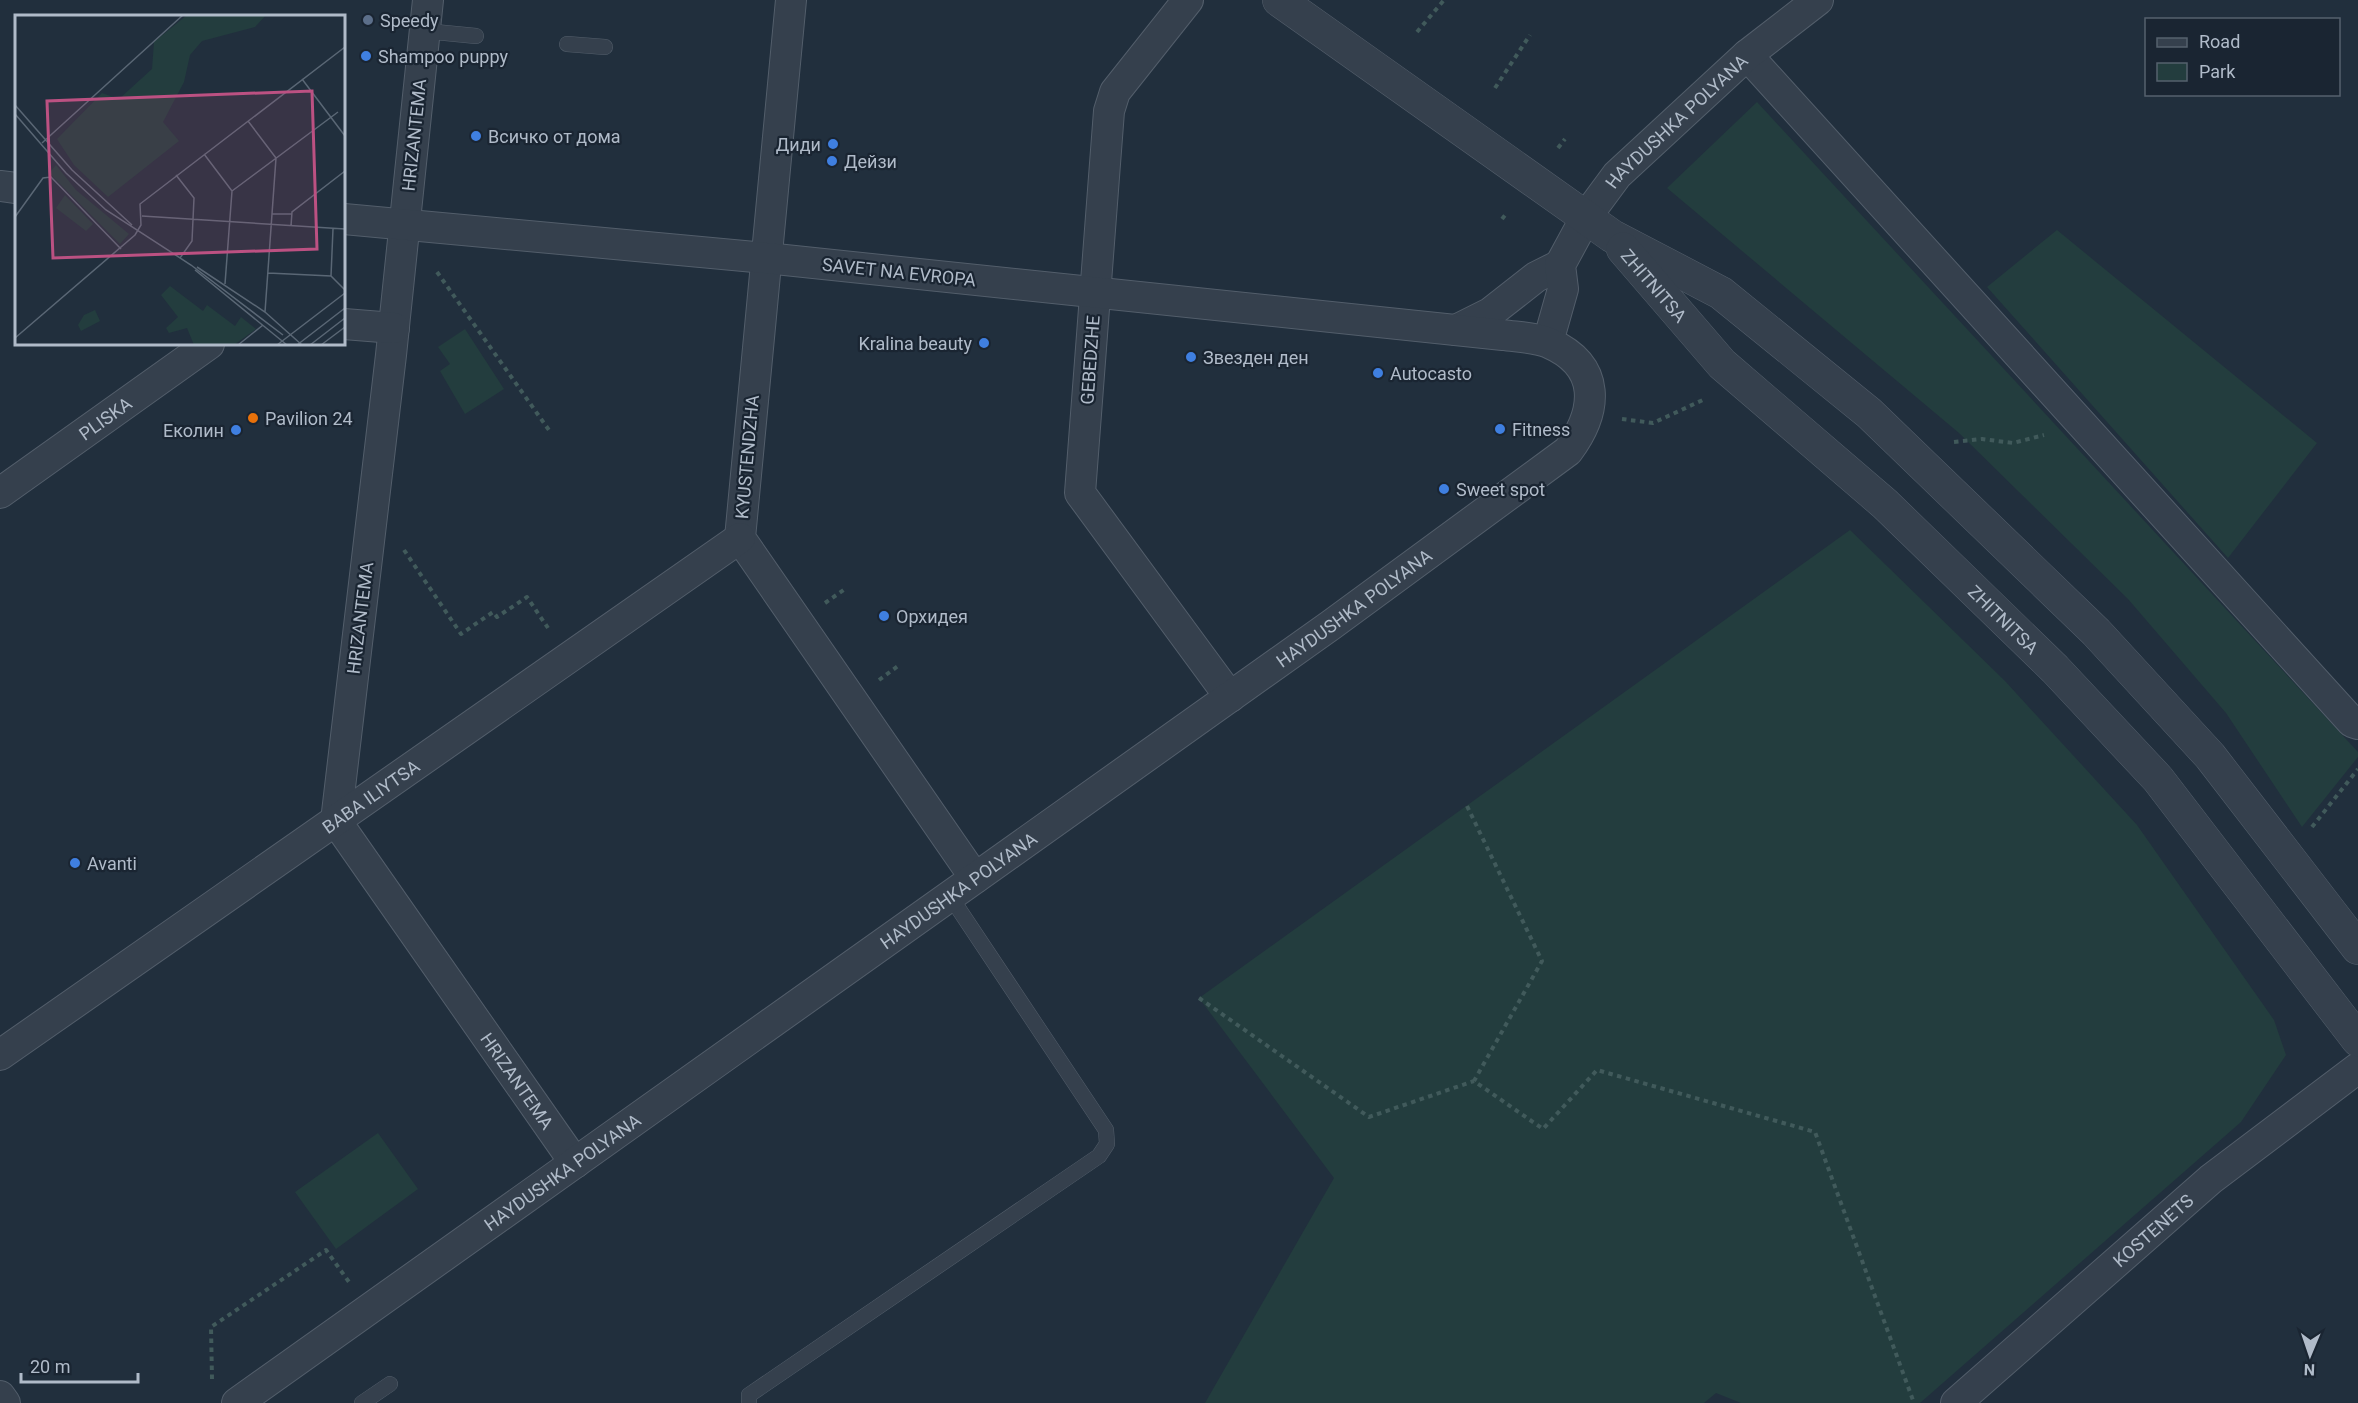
<svg xmlns="http://www.w3.org/2000/svg" width="2358" height="1403" viewBox="0 0 2358 1403" font-family="Roboto,sans-serif">
<style>
.green{fill:#233d3e}
.lines{fill:none;stroke-linecap:round;stroke-linejoin:round}
.service-casing{stroke:#535e6b;stroke-width:16}
.minor-casing{stroke:#535e6b;stroke-width:32}
.tertiary-casing{stroke:#535e6b;stroke-width:34}
.path{stroke:#415a5b;stroke-width:4;stroke-dasharray:4.5 4.5;stroke-linecap:butt}
.service{stroke:#35404d;stroke-width:15}
.minor{stroke:#35404d;stroke-width:30}
.tertiary{stroke:#35404d;stroke-width:33}
.service-dot{fill:#5c6f8a;stroke:#1a2532;stroke-width:2}
.shop-dot{fill:#3f7fe0;stroke:#1a2532;stroke-width:2}
.food-dot{fill:#e8710a;stroke:#1a2532;stroke-width:2}
.labels{text-anchor:middle;dominant-baseline:central;stroke-width:4.5;stroke-linejoin:round;paint-order:stroke}
.poi-label{font-size:18px;fill:#b0bbc9;stroke:#1a2532;text-anchor:start}
.street-label{font-size:18px;fill:#b0bbc9;stroke:#1a2532}
.inset-road{fill:none;stroke:#5a6775;stroke-width:1.5}
.view{fill:#bc5182;fill-opacity:0.15;stroke:#bc5182;stroke-width:3}
.inset-edge{fill:none;stroke:#b0bbc9;stroke-width:3}
</style>
<rect width="100%" height="100%" fill="#212f3d"/>
<path class="green" d="M1757,102L2358,752V757L2302,827L2226,713L2128,599L1959,433L1667,188Z
M2057,230L2317,443L2228,558L1987,287Z
M465,329L504,389L465,414L440,371L450,364L438,347Z
M1850,530L2005,681L2137,825L2274,1020L2286,1055L2241,1122L1920,1403H1741L1716,1393L1704,1403H1205L1334,1178L1199,998Z
M378,1133L418,1189L336,1249L295,1192Z"/>
<g class="lines">
<defs>
<path id="service" d="M425,31L476,36
M567,44L605,47
M362,1403L390,1384
M749,1403V1395L1099,1156L1107,1144L1106,1130L950,896"/>
<g id="minor">
<path id="s1" d="M428,0L391,355L336,821L575,1163"/>
<path d="M791,0L740,538L975,878"/>
<path d="M1188,0L1115,92L1109,111L1080,493L1230,697"/>
<path d="M1747,55L2352,722L2358,724"/>
<path d="M0,186L16,188"/>
<path d="M344,324L394,328"/>
<path d="M1456,330L1490,313L1536,277L1560,265"/>
<path id="s2" d="M1548,342L1563,289L1560,265L1586,217L1617,175L1747,55L1818,0"/>
<path id="s3" d="M0,493L209,344"/>
<path id="s4" d="M0,1055L740,538"/>
<path d="M0,1396L5,1403"/>
<path id="s5" d="M237,1403L1331,625L1568,451C1598,411 1602,366 1549,343C1536,337 1517,337 1503,335L766,258L344,219"/>
<path id="s6" d="M1956,1403L2211,1179L2358,1068"/>
</g>
<g id="tertiary">
<path d="M1279,0L1612,236L1721,293L1869,413L2096,632L2210,756L2358,948"/>
<path id="s7" d="M1623,249L1722,364L1885,504L2055,669L2158,779L2358,1040"/>
</g>
</defs>
<use href="#service" class="service-casing"/>
<use href="#minor" class="minor-casing"/>
<use href="#tertiary" class="tertiary-casing"/>
<path class="path" d="M1417,32L1444,0
M1495,88L1530,35
M1558,148L1565,139
M1502,219L1506,214
M437,272L551,433
M1622,419L1653,423L1705,399
M1954,442L1982,439L2013,443L2044,435
M404,550L461,634L493,612L497,617L527,597L548,628
M825,603L845,589
M879,680L898,666
M1467,806L1542,961L1474,1081L1543,1129L1597,1070L1815,1132L1914,1403
M2312,827L2358,769
M1199,998L1369,1117L1474,1081
M212,1379L211,1327L326,1250L349,1282"/>
<use href="#service" class="service"/>
<use href="#minor" class="minor"/>
<use href="#tertiary" class="tertiary"/>
</g>
<circle class="service-dot" cx="368" cy="20" r="6"/>
<g class="shop-dot">
<circle cx="366" cy="56" r="6"/>
<circle cx="476" cy="136" r="6"/>
<circle cx="833" cy="144" r="6"/>
<circle cx="832" cy="161" r="6"/>
<circle cx="984" cy="343" r="6"/>
<circle cx="1191" cy="357" r="6"/>
<circle cx="1378" cy="373" r="6"/>
<circle cx="1500" cy="429" r="6"/>
<circle cx="236" cy="430" r="6"/>
<circle cx="1444" cy="489" r="6"/>
<circle cx="884" cy="616" r="6"/>
<circle cx="75" cy="863" r="6"/>
</g>
<circle class="food-dot" cx="253" cy="418" r="6"/>
<g class="labels">
<g class="poi-label">
<text x="380" y="20">Speedy</text>
<text x="378" y="56">Shampoo puppy</text>
<text x="488" y="136">Всичко от дома</text>
<text x="821" y="144" text-anchor="end">Диди</text>
<text x="844" y="161">Дейзи</text>
<text x="972" y="343" text-anchor="end">Kralina beauty</text>
<text x="1203" y="357">Звезден ден</text>
<text x="1390" y="373">Autocasto</text>
<text x="265" y="418">Pavilion 24</text>
<text x="1512" y="429">Fitness</text>
<text x="224" y="430" text-anchor="end">Еколин</text>
<text x="1456" y="489">Sweet spot</text>
<text x="896" y="616">Орхидея</text>
<text x="87" y="863">Avanti</text>
</g>
<g class="street-label">
<text stroke="none"><textPath href="#s2" startOffset="266">HAYDUSHKA POLYANA</textPath></text>
<text transform="translate(414 135) rotate(-84)">HRIZANTEMA</text>
<text transform="translate(899 272) rotate(6)">SAVET NA EVROPA</text>
<text stroke="none"><textPath href="#s7" startOffset="48">ZHITNITSA</textPath></text>
<text transform="translate(1090 360) rotate(-86)">GEBEDZHE</text>
<text stroke="none"><textPath href="#s3" startOffset="129">PLISKA</textPath></text>
<text transform="translate(747 457) rotate(-85)">KYUSTENDZHA</text>
<text stroke="none"><textPath href="#s5" startOffset="1371">HAYDUSHKA POLYANA</textPath></text>
<text transform="translate(360 618) rotate(-83)">HRIZANTEMA</text>
<text stroke="none"><textPath href="#s7" startOffset="532">ZHITNITSA</textPath></text>
<text stroke="none"><textPath href="#s4" startOffset="452">BABA ILIYTSA</textPath></text>
<text stroke="none"><textPath href="#s5" startOffset="885">HAYDUSHKA POLYANA</textPath></text>
<text stroke="none"><textPath href="#s1" startOffset="1143">HRIZANTEMA</textPath></text>
<text stroke="none"><textPath href="#s5" startOffset="399">HAYDUSHKA POLYANA</textPath></text>
<text stroke="none"><textPath href="#s6" startOffset="262">KOSTENETS</textPath></text>
</g>
</g>
<g transform="translate(15 15)">
<rect width="330" height="330" fill="#212f3d"/>
<path d="M172,0H251L240,12L187,26L175,40L169,67L148,107L164,126L93,182L59,150L42,124L87,78L104,84L137,54L139,27ZM41,150L61,175L114,219L105,229L34,158ZM50,180L78,209L71,216L41,193ZM155,271L188,296L192,290L220,311L226,302L241,314L219,330H179L172,313L154,318L151,313L163,302L146,280ZM80,295L85,306L66,316L63,310L69,300Z" fill="#233d3e"/>
<path class="inset-road" d="M287,64L330,121M0,90L57,155L117,210M0,99L51,158L91,195L176,250L268,320M233,106L261,143L250,297M27,128L168,0M189,139L217,176L210,269M161,160L179,183L177,226L165,243M217,176L323,97M257,199H277M127,201L330,214M0,202L28,163L36,162L106,234M276,211L277,197L330,156M182,252L250,297L287,330M180,255L272,330M253,258L316,261L330,275M316,261L318,214M0,323L120,220L126,210L125,189L330,32M223,330L248,310M262,330L330,278M282,330L330,293M295,330L330,303M306,330L330,312"/>
<path class="view" d="M297,76L302,234L38,243L32,86Z"/>
<rect width="330" height="330" class="inset-edge"/>
</g>
<rect x="2145" y="18" width="195" height="78" fill="#1a2532" stroke="#56616e" stroke-width="1.5"/>
<rect x="2157" y="38" width="30" height="9" fill="#35404d" stroke="#56616e" stroke-width="1.5"/>
<text x="2199" y="48" font-size="18" fill="#b0bbc9">Road</text>
<rect x="2157" y="63" width="30" height="18" fill="#233d3e" stroke="#56616e" stroke-width="1.5"/>
<text x="2199" y="78" font-size="18" fill="#b0bbc9">Park</text>
<g transform="translate(2310 1355) rotate(182)" stroke="#1a2532" stroke-width="4.5" paint-order="stroke">
<path d="M0-4.5L10 22L0 15L-10 22Z" fill="#b0bbc9"/>
<text y="-9" font-size="16" font-weight="bold" text-anchor="middle" fill="#b0bbc9">N</text>
</g>
<path d="M21 1373v9h117v-9" fill="none" stroke="#b0bbc9" stroke-width="3"/>
<text x="30" y="1373" font-size="18" fill="#b0bbc9" stroke="#1a2532" stroke-width="4.5" paint-order="stroke">20 m</text>
</svg>
